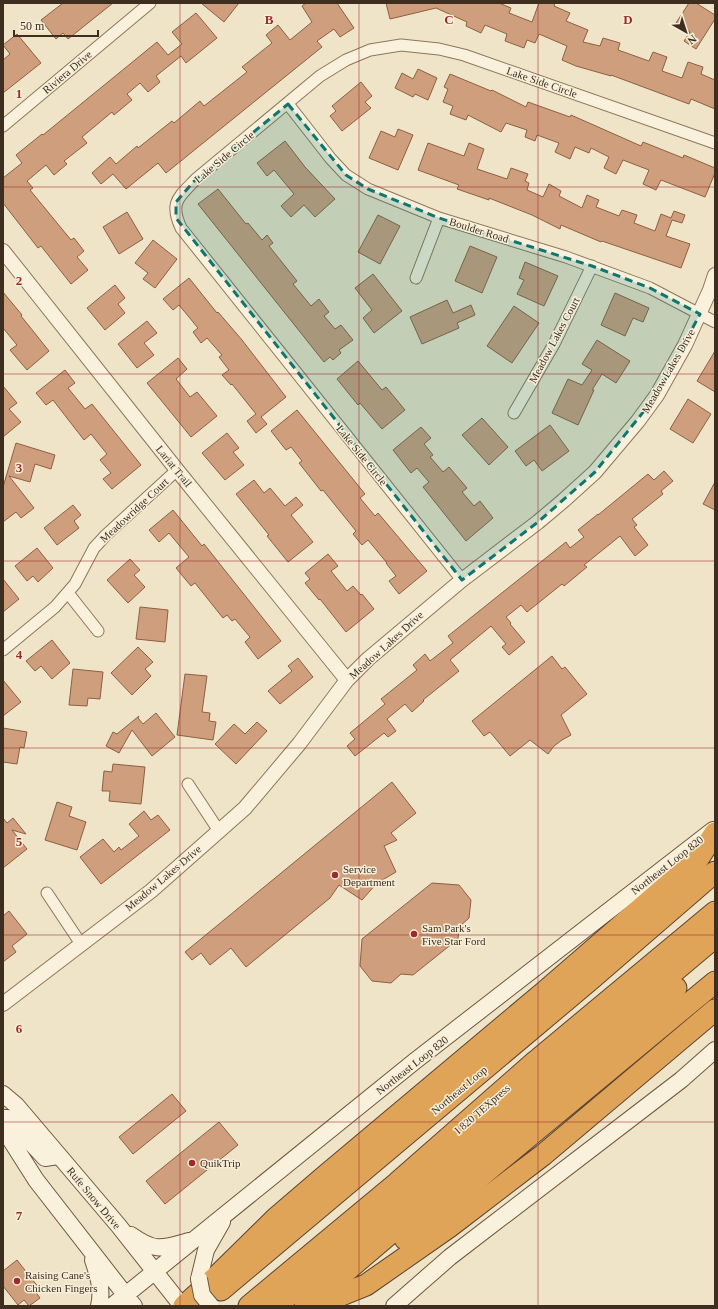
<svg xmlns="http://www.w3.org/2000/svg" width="718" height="1309" viewBox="0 0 718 1309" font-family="'Times New Roman',serif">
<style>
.building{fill:#cf9f7d;stroke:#8d5f41}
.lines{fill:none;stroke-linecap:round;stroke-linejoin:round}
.minor-casing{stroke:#8d765c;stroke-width:13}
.tertiary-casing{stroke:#8d765c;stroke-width:16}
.secondary-casing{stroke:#6f573f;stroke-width:18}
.motorway-casing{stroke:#5b4430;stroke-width:23}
.minor{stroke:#faf1dc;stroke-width:11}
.tertiary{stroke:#faf1dc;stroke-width:14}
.secondary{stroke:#faf1dc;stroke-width:16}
.motorway{stroke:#e0a458;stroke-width:21}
.secondary-bridge-casing{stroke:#6f573f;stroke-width:18;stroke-linecap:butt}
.secondary-bridge{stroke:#faf1dc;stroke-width:16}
.marked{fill:#0f766e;fill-opacity:0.2;stroke:#0f766e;stroke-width:3;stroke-dasharray:8 5;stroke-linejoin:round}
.grid{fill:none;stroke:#9e2a2b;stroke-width:1;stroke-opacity:0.55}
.poi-dot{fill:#9e2a2b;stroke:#f7eed8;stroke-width:1.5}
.labels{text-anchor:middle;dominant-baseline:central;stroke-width:3;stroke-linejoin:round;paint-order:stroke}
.street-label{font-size:11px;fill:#3d2e20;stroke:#f7eed8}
.poi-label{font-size:11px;fill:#3d2e20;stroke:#f7eed8;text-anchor:start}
.grid-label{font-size:13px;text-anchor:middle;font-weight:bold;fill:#9e2a2b;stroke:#f7eed8;stroke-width:3;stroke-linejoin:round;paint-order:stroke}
</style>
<rect width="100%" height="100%" fill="#f0e4c8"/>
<path class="building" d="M63,3H113L68,39L63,33L56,39L41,20Z
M201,3H239L224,22Z
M306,3H337L354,28L340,37L334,29L317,41L322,47L166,173L158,163L126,189L113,174L101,184L92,173L110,157L116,164L137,146L138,148L172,121L174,123L200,101L204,106L247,72L242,67L272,43L266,35L278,25L290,40L312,22L302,6Z
M386,3H499L511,8L509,13L532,22L539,3H555L554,6L570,13L566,21L588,30L583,42L600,46L603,38L620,43L618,50L649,61L653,52L667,57L662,71L682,78L688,62L703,67L701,74L715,80V109L691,99L689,104L611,75V76L576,66L562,60L567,46L539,34L535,43L527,40L524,48L505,41L507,34L485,25L481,33L466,26L467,22L436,8L390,19Z
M689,3H696L715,15V19L696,49L684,41L690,32L676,23Z
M196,13L217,38L186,63L181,56L156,76L160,82L148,92L140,83L127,94L132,100L114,115L112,112L82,137L87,143L64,161L67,164L54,175L46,165L27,181L33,188L30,190L71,240L74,238L84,251L77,257L88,270L71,284L41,246L38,248L3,203V178L22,163L16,155L42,134L43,135L157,42L168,55L182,44L172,32Z
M17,34L41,63L3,93V60L10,54L3,45Z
M418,69L437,78L428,100L415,94L413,97L395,88L402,73L413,79Z
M450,74L491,91L492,90L526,107L528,102L570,117L571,115L641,146L643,142L683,158L684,155L715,168V173L705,197L661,180L656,190L643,184L649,170L623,160L616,174L604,168L609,157L591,148L589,153L575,147L570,159L555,152L559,143L537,135L535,141L525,137L527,130L506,123L501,132L468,115L466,120L450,114L453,106L443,102L448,89L444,87Z
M361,82L372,96L365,102L371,108L342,131L330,116L336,111L332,106Z
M398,129L413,135L398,170L369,158L381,131L395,137Z
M285,141L305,167L335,199L315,217L304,205L291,217L281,206L294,194L274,170L267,176L257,163Z
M428,143L464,156L469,143L484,149L477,169L507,179L511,168L528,174L525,181L529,183L527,190L543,197L549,184L561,191L559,196L582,208L587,195L599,200L596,207L619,216L622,210L637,215L634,223L655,231L661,214L671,218L674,211L685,215L682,223L672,220L666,236L690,244L681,268L602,241L601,242L561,225L560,229L532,215L489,198V200L457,189L459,185L418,170Z
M218,189L246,224L248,223L262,240L267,235L273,243L269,246L297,281L293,284L311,306L319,299L329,312L324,316L335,329L341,325L353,340L339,350L341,353L333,360L330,357L324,362L198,204Z
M127,212L143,239L119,254L103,227Z
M378,215L400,226L380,264L358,252Z
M153,240L177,259L155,288L143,279L148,273L135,263Z
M470,246L497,257L482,293L455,281Z
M525,262L558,276L544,306L517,294L524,280L519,278Z
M373,274L402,311L374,333L363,318L372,310L355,288Z
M189,278L217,313L218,312L242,340L286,397L261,417L267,424L256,433L247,421L256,414L232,384L231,385L222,375L229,370L219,357L222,355L207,338L201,343L193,332L198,328L179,305L173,310L163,299Z
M115,285L125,298L118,304L125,313L105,330L87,308Z
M3,292L22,315L21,316L49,351L27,370L10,350L17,345L3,328Z
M615,293L649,308L643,322L633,318L625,336L601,325Z
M447,300L453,313L471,305L475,315L457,323L459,328L422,344L410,317Z
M514,306L539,323L512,363L487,346Z
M147,321L157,333L144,343L154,355L137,368L118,344Z
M597,340L630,361L616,383L602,374L592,390H594L578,425L552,413L568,379L582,385L592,370L582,364Z
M715,351V392L697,381Z
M178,358L187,369L176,379L190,397L197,392L217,416L191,437L147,383Z
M358,361L382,390L386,387L405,410L382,429L360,403L358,405L337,379Z
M65,370L75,383L68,388L85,409L92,404L141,465L112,489L103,479L111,473L100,460L107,454L91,434L84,440L53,400L46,405L36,393Z
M3,386L17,403L9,409L21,422L3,437Z
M688,399L711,414L693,443L670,429Z
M297,410L365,494L360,498L375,516L378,513L427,571L399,594L389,581L396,576L386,563H387L368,540L362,545L353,534L356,531L323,490L321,491L299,463L302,461L291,447L286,450L271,431Z
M482,418L508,447L489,465L462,435Z
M550,425L569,451L542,471L534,460L526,466L515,451Z
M421,427L431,438L424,444L433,455L430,457L443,472L449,467L467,488L462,492L474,506L480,501L493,518L466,541L423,487L429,482L417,468L411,473L393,450Z
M227,433L239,448L233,452L244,465L225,480L202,453Z
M16,443L55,455L51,469L35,464L30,482L9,476L34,508L21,518L16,512L3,522V487Z
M664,471L673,481L661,491L663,494L632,519L637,525L634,527L648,545L635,556L620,536L584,565L587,567L564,586L562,584L527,612L521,605L506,617L511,623L510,624L525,642L509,655L502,647L506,644L491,626L450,660L459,671L423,700L424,701L412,712L405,704L387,719L396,731L388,737L384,733L355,756L347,746L355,739L350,733L385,704L381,699L417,670L413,665L425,654L430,661L453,643L448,636L503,592L566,542L570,548L584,537L578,530L598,514V515L648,474L654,480Z
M254,480L264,493L270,488L285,506L296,497L303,505L291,515L313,542L288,562L267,536L269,535L236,494Z
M715,482V510L703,504Z
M73,505L81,515L74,521L79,528L57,545L44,528Z
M173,510L202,546L204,544L281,641L258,659L245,642L250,637L235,619L232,621L227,615L223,618L195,583L191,586L176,568L189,557L169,533L159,542L149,530Z
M37,548L53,568L38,582L33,576L27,581L15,566Z
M328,554L338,566L331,571L347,591L353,586L361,595L362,594L374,609L346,632L320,599L319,600L305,583L310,579L305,573Z
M130,559L140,570L134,575L145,587L128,603L107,580Z
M3,579L19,599L3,612Z
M140,607L168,610L165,642L136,639Z
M52,640L70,663L52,679L41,666L35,671L26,661Z
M138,647L153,662L145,669L151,676L132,695L111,673Z
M552,656L562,669L565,667L587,694L561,715L571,735L562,740L554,746L548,754L530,740L510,756L490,732L484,736L472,721Z
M298,658L313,677L280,704L268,691L292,671L288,666Z
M73,669L103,672L100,699L88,698L87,706L69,705Z
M185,674L207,676L202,712L210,713L209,721L216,722L213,740L177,735Z
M3,680L21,702L3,716Z
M156,713L175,737L152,756L132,730L119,753L106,746L113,732L117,734L139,716L138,718L143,724Z
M257,722L267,731L236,764L215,744L234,724L245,734Z
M3,728L27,732L24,748L20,747L17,764L3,762Z
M113,764L145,767L141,804L109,801L110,791H102L104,771L112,772Z
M392,782L416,813L391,833L397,840L384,846L396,872L377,883L362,900L339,885L330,898L246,967L231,948L210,965L201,953L192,960L185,952Z
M57,802L72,807L69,816L86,822L77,850L45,840Z
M144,811L151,820L158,815L170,830L101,884L80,857L103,839L114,852L119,847L121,850L139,836L129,824Z
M3,818L7,823L13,818L26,834L12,830L27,849L3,868Z
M432,883L459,885L471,900L469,918L459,927L458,939L413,975L401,974L391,983L372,981L360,966L362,939Z
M9,911L27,934L12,946L16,952L3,962V916Z
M172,1094L186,1111L133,1154L119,1137Z
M219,1122L238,1145L165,1204L146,1181Z
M17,1260L39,1288L35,1291L40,1298L29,1306L24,1300L18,1305L3,1286V1271Z"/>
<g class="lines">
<defs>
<path id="minor" d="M288,104L331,159L346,175L368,189L439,218L566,257L650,288L715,322
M3,126L150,3
M416,278L439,218
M514,413L554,344L592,266
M462,580L181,228C169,202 179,197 196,179L320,76L346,60L370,50L401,45L439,49L464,55L715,143
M68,593L98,631
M3,650L55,607L75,584L94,548L106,535L177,470
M188,784L219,831
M47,893L81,944"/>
<path id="tertiary" d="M3,251L177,470L347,680
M3,1004L151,891L219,831L245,808L299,744L347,680L368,659L462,580L538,522L563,501L595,472L638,421L657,395L685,345L710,290L715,275"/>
<path id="secondary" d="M3,1094L16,1105L118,1225L182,1306
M3,1118H8L45,1158L58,1156
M3,1128L36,1180L134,1306
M131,1235C155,1252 161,1249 189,1241
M93,1260C98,1275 103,1290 99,1306
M199,1279L206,1250L222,1222
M112,1306L415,1061L713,830
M394,1306L450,1257L681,1080L715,1050"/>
<path id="motorway" d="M405,1239L715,982
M221,1290L590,980L715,872
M329,1300L366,1285L449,1227L543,1155L715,1010
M184,1306L216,1277L276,1218L325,1176L543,993L698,859L715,833
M249,1306L397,1183L536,1061L715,912
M276,1306L715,937
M305,1306L630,1029L676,988"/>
</defs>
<use href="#minor" class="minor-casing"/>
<use href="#tertiary" class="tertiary-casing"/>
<use href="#secondary" class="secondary-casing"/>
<use href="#motorway" class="motorway-casing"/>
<use href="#minor" class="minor"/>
<use href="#tertiary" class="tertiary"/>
<use href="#secondary" class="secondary"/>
<use href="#motorway" class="motorway"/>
<defs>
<path id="secondary-bridge" d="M199,1279L202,1295L211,1306"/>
</defs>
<use href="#secondary-bridge" class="secondary-bridge-casing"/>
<use href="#secondary-bridge" class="secondary-bridge"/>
</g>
<path class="marked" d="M288,104L346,175L368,189L439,218L592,266L650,288L700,314L657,395L595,472L538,522L462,580L176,218V202L196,179Z"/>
<path class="grid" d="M180,3V1306M359,3V1306M538,3V1306M3,187H715M3,374H715M3,561H715M3,748H715M3,935H715M3,1122H715"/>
<g class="poi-dot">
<circle cx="335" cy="875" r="4"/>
<circle cx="414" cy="934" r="4"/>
<circle cx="192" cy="1163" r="4"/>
<circle cx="17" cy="1281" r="4"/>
</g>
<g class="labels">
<g class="street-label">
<text transform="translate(67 72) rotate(-40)">Riviera Drive</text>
<text transform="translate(542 82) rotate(19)">Lake Side Circle</text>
<text transform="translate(224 157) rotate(-40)">Lake Side Circle</text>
<text transform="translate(479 230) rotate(17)">Boulder Road</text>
<text transform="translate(554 340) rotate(-62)">Meadow Lakes Court</text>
<text transform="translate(668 371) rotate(-60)">Meadow Lakes Drive</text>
<text transform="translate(362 455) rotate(51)">Lake Side Circle</text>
<text transform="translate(174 466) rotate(51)">Lariat Trail</text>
<text transform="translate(134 510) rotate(-43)">Meadowridge Court</text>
<text transform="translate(386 645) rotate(-42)">Meadow Lakes Drive</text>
<text transform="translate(667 865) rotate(-38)">Northeast Loop 820</text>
<text transform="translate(163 878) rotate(-40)">Meadow Lakes Drive</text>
<text transform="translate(412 1065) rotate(-38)">Northeast Loop 820</text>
<text transform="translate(459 1090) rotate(-40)">Northeast Loop</text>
<text transform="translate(482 1109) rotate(-41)">I 820 TEXpress</text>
<text transform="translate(94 1198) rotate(50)">Rufe Snow Drive</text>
</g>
<g class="poi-label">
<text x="343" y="869">Service<tspan x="343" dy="13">Department</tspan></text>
<text x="422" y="928">Sam Park's<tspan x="422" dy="13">Five Star Ford</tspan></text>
<text x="200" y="1163">QuikTrip</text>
<text x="25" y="1275">Raising Cane's<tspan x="25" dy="13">Chicken Fingers</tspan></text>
</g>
</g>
<g class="grid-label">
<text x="269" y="24">B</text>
<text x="449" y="24">C</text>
<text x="628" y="24">D</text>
<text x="19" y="98">1</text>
<text x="19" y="285">2</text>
<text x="19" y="472">3</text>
<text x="19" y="659">4</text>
<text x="19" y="846">5</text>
<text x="19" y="1033">6</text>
<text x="19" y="1220">7</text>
</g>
<rect width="718" height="1309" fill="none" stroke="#3d2e20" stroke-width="8"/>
<g transform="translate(686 32) rotate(141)" stroke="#f7eed8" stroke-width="3" paint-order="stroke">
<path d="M0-3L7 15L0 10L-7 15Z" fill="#3d2e20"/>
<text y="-6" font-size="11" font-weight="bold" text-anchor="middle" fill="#3d2e20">N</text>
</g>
<path d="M14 30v6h84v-6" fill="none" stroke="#3d2e20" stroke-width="2"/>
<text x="20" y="30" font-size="12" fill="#3d2e20" stroke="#f7eed8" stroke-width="3" paint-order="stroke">50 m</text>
</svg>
